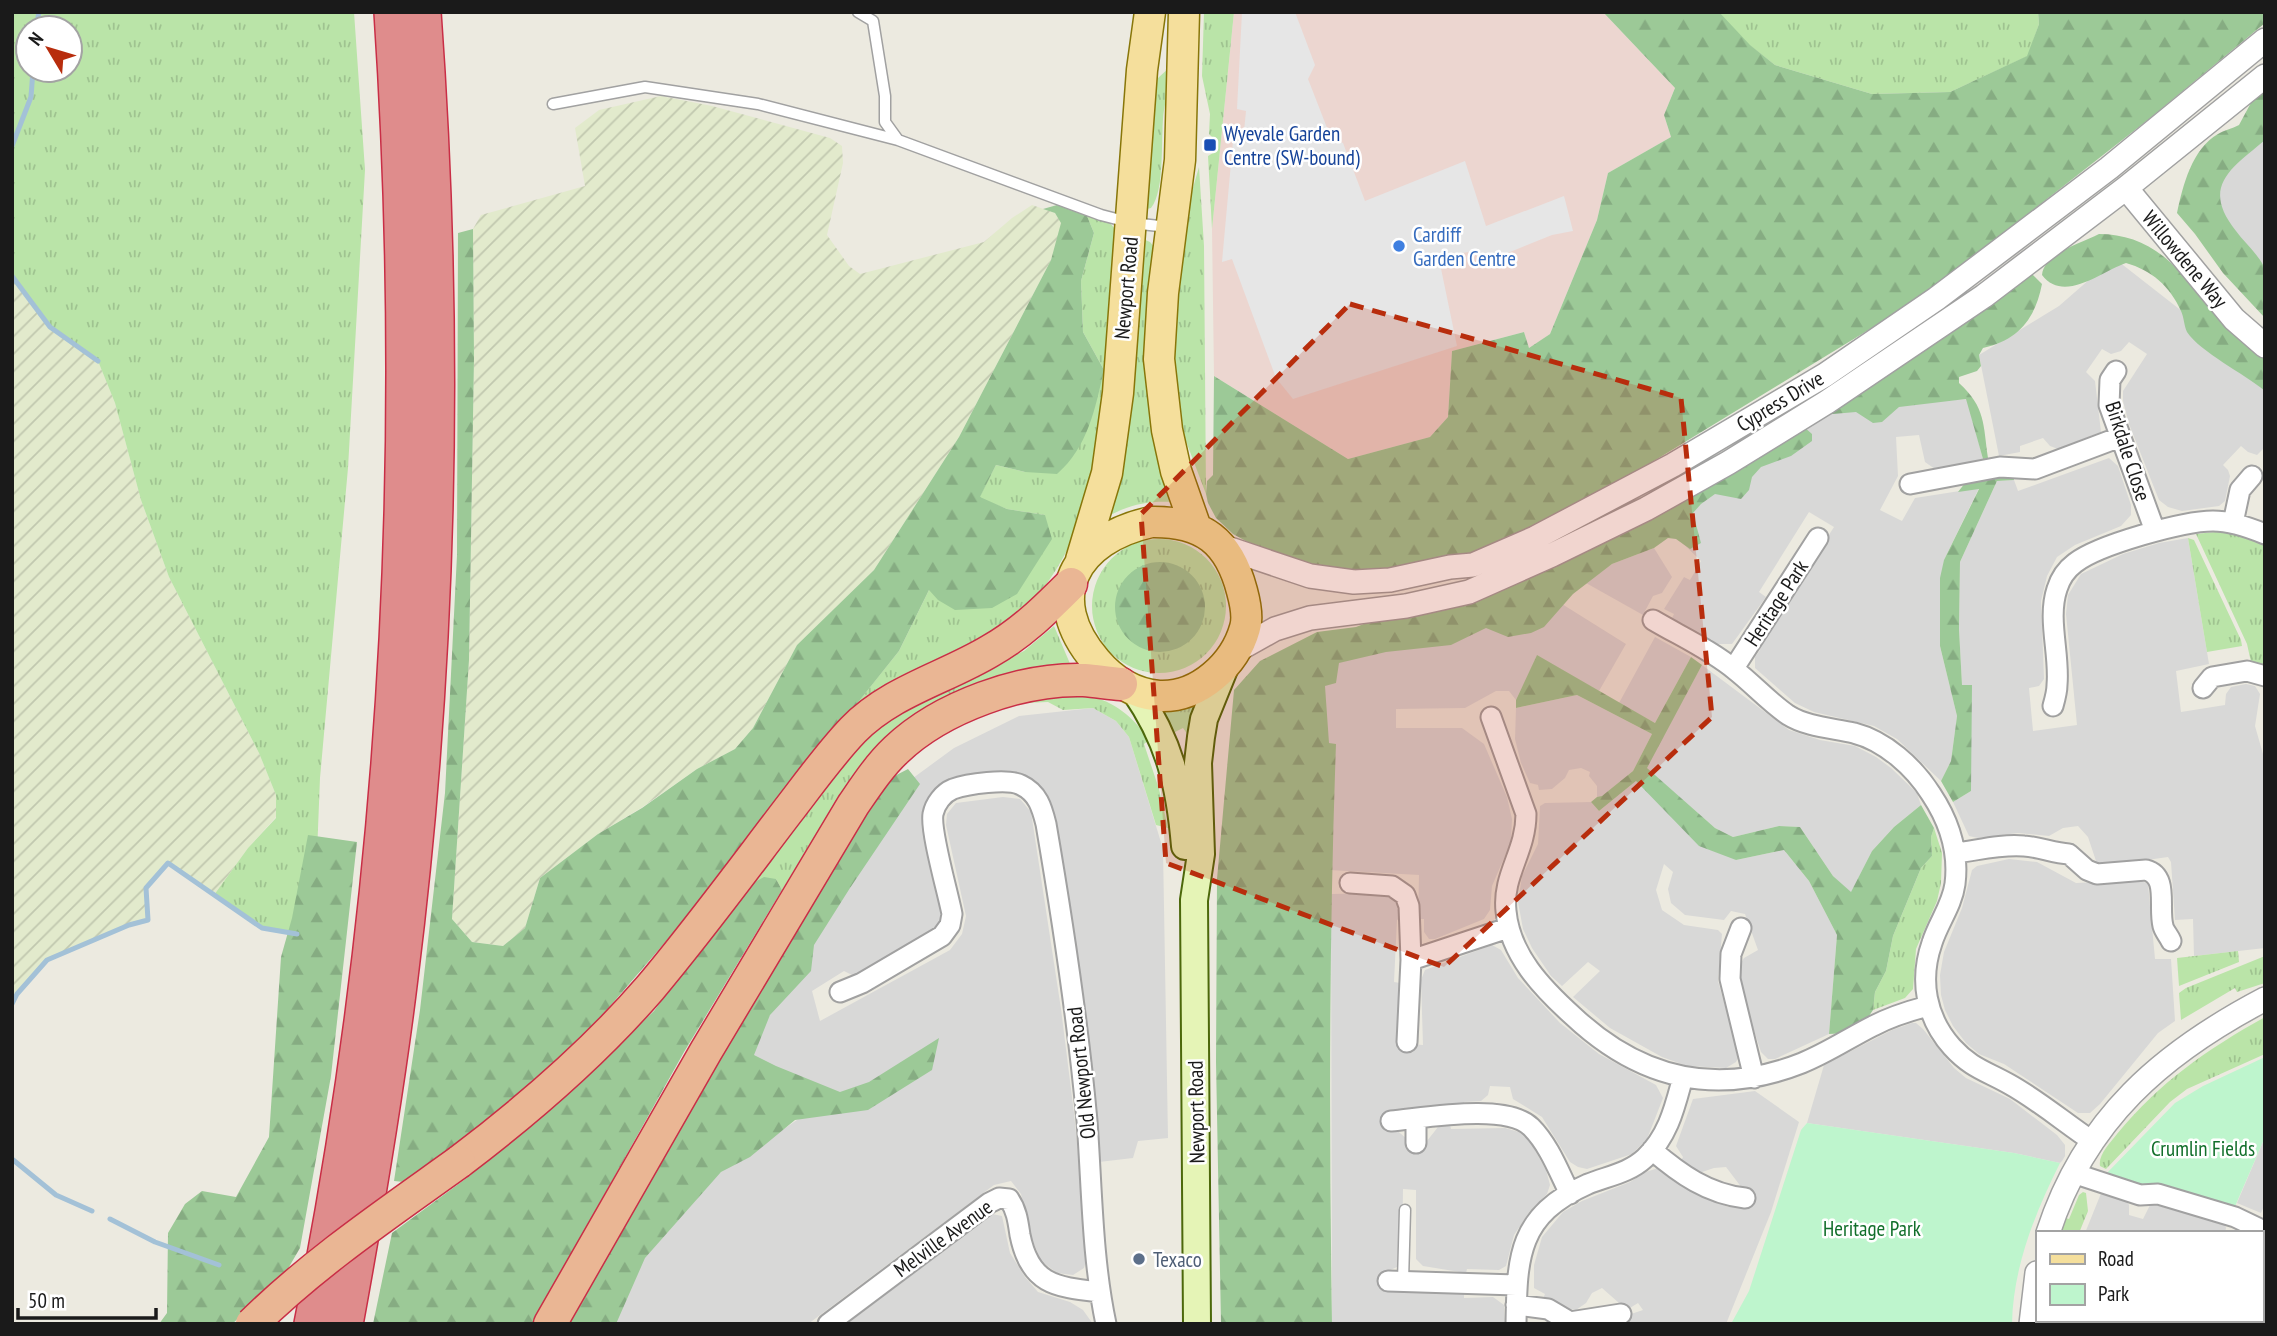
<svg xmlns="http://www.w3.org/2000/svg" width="2277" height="1336" viewBox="0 0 2277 1336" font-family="'PT Sans Narrow',sans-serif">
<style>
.residential{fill:#d8d8d7}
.commercial{fill:#ecd6d0}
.farmland{fill:url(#farmland-furrows)}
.grass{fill:url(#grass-tufts);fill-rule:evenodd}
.forest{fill:url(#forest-firs)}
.park{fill:#bef5cd}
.parking{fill:#e6e6e6}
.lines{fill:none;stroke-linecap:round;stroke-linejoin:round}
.stream{stroke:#a3c1d7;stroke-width:5}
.service-casing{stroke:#a1a1a1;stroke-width:13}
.minor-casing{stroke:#a1a1a1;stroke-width:23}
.tertiary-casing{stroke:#a1a1a1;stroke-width:26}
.secondary-casing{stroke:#4c680b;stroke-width:30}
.primary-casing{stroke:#887609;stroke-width:33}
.trunk-casing{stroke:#c92e46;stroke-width:35}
.motorway-casing{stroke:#c92e46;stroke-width:38}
.service{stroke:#fff;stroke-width:10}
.minor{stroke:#fff;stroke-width:19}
.tertiary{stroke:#fff;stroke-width:23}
.secondary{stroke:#e5f4b6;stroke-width:26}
.primary{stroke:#f5df9c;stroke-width:30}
.trunk{stroke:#eab694;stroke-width:32}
.motorway{stroke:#df8c8c;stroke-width:35}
.trunk-bridge-casing{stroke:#c92e46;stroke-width:35;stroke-linecap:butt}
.trunk-bridge{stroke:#eab694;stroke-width:32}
.marked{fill:#b82d0d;fill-opacity:0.2;stroke:#b82d0d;stroke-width:5;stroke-dasharray:14 9;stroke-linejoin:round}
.transit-dot{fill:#1a4fb4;stroke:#fff;stroke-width:2.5}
.shop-dot{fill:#3f7fe0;stroke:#fff;stroke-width:2.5}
.service-dot{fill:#5c6f8a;stroke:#fff;stroke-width:2.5}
.labels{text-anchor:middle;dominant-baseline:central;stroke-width:5;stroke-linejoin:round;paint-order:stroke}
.transit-label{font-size:21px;fill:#164399;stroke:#fff;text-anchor:start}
.shop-label{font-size:21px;fill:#366cbe;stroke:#fff;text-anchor:start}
.street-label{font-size:21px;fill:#1a1a1a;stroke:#fff}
.park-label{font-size:21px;fill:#126f2b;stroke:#fff}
.service-label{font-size:21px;fill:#4e5e75;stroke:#fff;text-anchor:start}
</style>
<defs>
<pattern id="farmland-furrows" width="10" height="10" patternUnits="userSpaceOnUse" patternTransform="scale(1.75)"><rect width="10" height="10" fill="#e2eacc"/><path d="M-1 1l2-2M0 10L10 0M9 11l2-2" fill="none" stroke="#c1c8af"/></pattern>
<pattern id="grass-tufts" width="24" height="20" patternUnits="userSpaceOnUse" patternTransform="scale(1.75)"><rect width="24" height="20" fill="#bae4a8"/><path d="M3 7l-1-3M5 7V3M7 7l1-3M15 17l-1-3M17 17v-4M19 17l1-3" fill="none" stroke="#9fc390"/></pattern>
<pattern id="forest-firs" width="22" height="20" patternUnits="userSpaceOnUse" patternTransform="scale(1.75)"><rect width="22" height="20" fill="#9cc997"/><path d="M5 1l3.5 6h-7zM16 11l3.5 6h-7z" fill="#86ac82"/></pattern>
</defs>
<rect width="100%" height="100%" fill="#eceae0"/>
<path class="residential" d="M2265,132V278L2227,233L2212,193L2223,169Z
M2114,258L2265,376V450L2263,449L2257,455L2248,452L2241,446L2223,465L2228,470L2230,476L2225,501L2219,506L2182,511L2168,507L2159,500L2129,424L2123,401V391L2147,354L2129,342L2121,351L2111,354L2102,349L2086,372L2095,381L2101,432L2058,449L2050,446L2043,438L2020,446V452L1999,456L1979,355L2059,306Z
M1967,399L1983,459L1935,469L1925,462L1919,435L1896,437L1898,476L1880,510L1902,521L1915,498L1979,488L1944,560L1940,646L1957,716L1951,761L1941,781L1897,739L1874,726L1814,712L1795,703L1755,668V657L1760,650L1757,647L1834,527L1809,512L1759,592L1766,597L1732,644H1717L1711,639L1708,643L1671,620L1674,614L1664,609L1684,577L1690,580L1701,561L1667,528L1829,411Z
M2109,458L2118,466L2131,505V515L2121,526L2075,545L2057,557L2047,576L2041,601L2044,679L2039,686L2029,688L2033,731L2077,725L2066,614L2068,595L2081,574L2123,554L2159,543L2188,538L2209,664L2176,671L2181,712L2225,705L2226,694L2231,687L2246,684L2255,686L2260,694L2255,726L2265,761V948L2194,956L2193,919L2175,920L2171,862L2168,857L2098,867L2088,837L2078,826L2063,828L2049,836L2018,833L1978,838L1969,836L1953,802L1971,791V685H1962L1959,629L1960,562L1997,481L2014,480L2018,491Z
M1654,548L1672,577L1662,593L1653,596L1643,615L1586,583L1612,564Z
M1546,594L1626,644L1599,691L1537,656L1516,700L1509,691H1496L1465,708L1396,709V728H1462L1484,744L1507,797L1512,819L1511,842L1492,886L1490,910L1484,919L1435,939H1429L1424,932V919H1418L1419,875L1329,870L1324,657Z
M1655,637L1691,657L1655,723L1619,703Z
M1702,665L1789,730L1820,740L1855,746L1876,757L1891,768L1917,793L1921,805L1894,827L1872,851L1851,893L1833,876L1800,827L1779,826L1733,837L1715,828L1646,768Z
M1577,695L1652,734L1633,771L1602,797H1597V786L1589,776L1590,772L1581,768L1569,770L1565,778L1552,789L1539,790L1538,785L1530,783L1521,763L1515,739L1516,708Z
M1093,708L1116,721L1129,737L1163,849L1168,1138L1138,1141L1133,1158L1099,1162L1093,1093L1056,818L1050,800L1034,783L939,791L923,814L945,919L936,931L862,974L852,975L844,971L812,991L820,1021L950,950L962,934L966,916L946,825L947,814L956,803L1003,797L1020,799L1031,812L1061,1009L1074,1113L1088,1255L1084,1268L1073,1275L1057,1273L1041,1261L1032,1239L1021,1194L1011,1181L994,1185L808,1324H593L646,1231L721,1172L835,1094L743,1060L909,781L954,748L1019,716Z
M1636,781L1736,860L1784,850L1809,881L1837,935L1829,1034L1775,1059H1768L1761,1052L1737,979V970L1744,958L1758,950L1745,914L1731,911L1724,920L1685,915L1671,903L1668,889L1673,872L1664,864L1656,890L1662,910L1684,925L1718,930L1722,934L1718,981L1739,1056L1736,1062L1726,1068L1687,1066L1662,1057L1610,1028L1573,997L1600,971L1588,962L1562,986L1551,976L1532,948L1523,929L1518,902L1522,876L1538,844L1540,806L1545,803L1591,802L1599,811Z
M2009,859L2037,862L2076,883L2140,880L2148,884L2155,959H2171L2175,1021L2158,1033L2100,1104L2090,1113H2078L2004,1064L1979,1054L1966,1043L1953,1026L1945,1010L1941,995L1940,975L1944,952L1962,908L1972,870L1977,866Z
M1387,893L1399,901L1403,918L1397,920L1394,982L1400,983L1398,1043L1423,1045L1421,980L1425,970L1492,945L1501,950L1518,978L1560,1023L1599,1054L1656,1085L1663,1098L1647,1139L1632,1154L1587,1169L1578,1167L1570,1162L1542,1117L1513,1099L1510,1087L1490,1086L1488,1095L1481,1101L1464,1102V1106L1411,1110L1397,1109L1389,1119L1393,1127L1415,1146H1423L1438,1127L1450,1125L1451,1129L1505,1128L1526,1134L1546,1170L1550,1185L1547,1194L1530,1211L1514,1235L1506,1266L1499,1270L1467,1269L1466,1273L1423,1266L1416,1259V1190L1403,1189L1402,1257L1397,1267L1388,1271L1387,1286L1464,1291V1298L1493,1297L1504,1305L1505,1324H1332L1331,894Z
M1912,1023H1916L1923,1029L1954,1068L1966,1078L2010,1099L2057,1135L2065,1145V1156L2062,1161L2060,1163L2014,1153L1807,1123L1824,1065L1892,1030Z
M1755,1091L1799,1122L1771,1212L1726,1324H1622L1628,1315L1643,1310L1638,1303L1625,1311L1619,1303L1602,1288L1592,1293L1586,1303L1576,1310L1562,1308L1543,1299L1545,1294L1534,1288V1265L1542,1237L1563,1212L1582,1201L1630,1182L1646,1172L1658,1168L1686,1187L1728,1207L1739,1204L1742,1188L1726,1167L1714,1168L1699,1173L1681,1161L1683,1157L1676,1146L1693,1099Z
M2265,1137V1204L2261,1213L2237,1203Z
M2102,1191L2124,1197L2129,1205V1215L2143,1219L2150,1205L2156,1200L2223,1218L2226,1228L2225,1233H2085Z
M992,1214L1002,1216L1010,1253L1025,1277L1038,1292L1070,1302L1083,1310L1093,1324H847Z"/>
<path class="commercial" d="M1234,12H1603L1675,88L1664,115L1671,137L1608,173L1597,220L1550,334L1529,349L1524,332L1452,351L1448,417L1430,437L1348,459L1214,376L1212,229Z"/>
<path class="farmland" d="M661,96L712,106L830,138L842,146L843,163L827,235L849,266L860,274L984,242L1012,218L1032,205L1055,213L1062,223L1051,260L959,437L874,570L797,645L753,728L735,749L697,769L641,808L598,834L540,878L525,928L503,946L472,942L452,919L469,660L474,358L473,229L481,215L585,186L575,128L599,110Z
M12,276L50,326L98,361L115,403L141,500L169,577L259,753L276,795V817L248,848L214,895L168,863L146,888L148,920L129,925L47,960L17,994L12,1004Z"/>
<path class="grass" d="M12,12H354L365,170L348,468L320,778L317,854L297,934L262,928L214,895L248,848L276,818V795L259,753L169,577L141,500L115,403L98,361L50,327L12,276ZM28,28H70V70H28Z
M1204,12H1234L1212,229L1208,156L1213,153L1214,139L1209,134L1210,114L1202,76Z
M1707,12H2038L2039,24L2028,56L1950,92L1872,94L1775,65Z
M1170,67C1175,81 1166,96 1164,110C1160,134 1166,190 1151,208L1143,210L1152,78H1158Z
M1199,167L1204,246L1206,494L1184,436L1174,369L1173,312L1184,219Z
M1087,216L1110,223L1120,235C1111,355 1115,522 1023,611C1003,630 975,645 952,658C915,679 878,701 842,722L899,651L929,590L1045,515L1007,509L979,498L996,465L1025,472L1104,370L1083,332L1081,281L1094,233Z
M1141,238L1150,242L1155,248L1150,409L1157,460L1172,502C1147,501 1128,505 1107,517Z
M2224,531L2241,534L2265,544V665L2251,662L2247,644L2196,534Z
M2188,538L2194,540L2241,640L2242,646L2207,652Z
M1092 606a67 67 0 1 1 134 0a67 67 0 1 1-134 0Z
M1054,626L1071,666L875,754L843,791L782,890L776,879L742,889L858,743L909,704L1024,651Z
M1086,695C1116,702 1132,716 1149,740L1144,744L1159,789L1168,828L1156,825L1129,737L1116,721L1093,708L1063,710L1048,702L1025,703L1017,701L1040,697Z
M1199,703L1188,735L1183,728L1173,733L1162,714L1163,711Z
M1934,828L1942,853L1941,883L1937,901L1916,949L1913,989L1905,998L1873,1010L1875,992L1886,971L1893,936L1921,868L1932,856L1931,837Z
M2238,951L2239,962L2179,986L2177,958Z
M2265,956V983L2237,992L2235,988L2181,1020L2179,993L2186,988Z
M2265,1017V1054L2187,1089L2170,1102L2106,1169L2100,1166C2098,1155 2110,1143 2117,1134C2160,1082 2206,1050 2265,1017Z
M2083,1192L2086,1193L2088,1211L2079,1233H2058L2063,1217L2069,1219L2079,1195Z"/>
<path class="forest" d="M1603,12H1719L1750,45L1775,65L1872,94L1950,92L2027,56L2039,24L2038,12H2265V23L2149,119L1959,268L1893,315L1608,489L1476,554L1388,574L1327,572L1253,545L1233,534L1216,518L1208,503L1206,494L1207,481L1213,475L1214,376L1348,459L1430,437L1448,417L1452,351L1524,332L1529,348L1550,334L1597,220L1608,173L1671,137L1664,115L1675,88Z
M2265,89V140C2232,168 2200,186 2236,231C2244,242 2256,252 2263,265C2268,275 2265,306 2265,318L2223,273L2195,234L2177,213C2183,185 2192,149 2218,134C2224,130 2232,129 2239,125L2253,99Z
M1057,205L1087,216L1094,233L1081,281L1083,332L1104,370C1095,409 1088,447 1057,474L1025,472L996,465L980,497L1007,509L1045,515L1052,539L1017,594L992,608L955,610L938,600L929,590L899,651L686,918L586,1034L517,1096L450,1149L404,1182L394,1181L420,1010L445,793L457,555L458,233L473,229L474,358L469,660L452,919L472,942L503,946L525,928L540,878L598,834L642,808L697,769L735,749L753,728L797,645L874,570L959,437L1051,260L1061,223L1055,213L1043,209Z
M2099,234C2127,234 2151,244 2171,263L2265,359V391C2245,374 2200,352 2187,332C2184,326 2184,317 2181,311C2170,286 2151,270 2126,263C2102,271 2064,304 2042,275C2044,253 2082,243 2099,234Z
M2032,274L2042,284C2035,319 2019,340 1983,348L1979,355L1981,366L1977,371L1959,377V383C1986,408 1983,424 1988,458L1983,459L1966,399L1899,407L1882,422L1873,423L1856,412L1821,415Z
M1804,427L1812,434V441L1791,456L1761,467L1752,477L1749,490L1741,499L1715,494L1701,504L1693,513L1701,543L1690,549L1676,539L1668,538L1654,548L1612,564L1573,594L1544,627L1531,633L1508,637L1486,628L1451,645L1386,652L1339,663L1336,683L1325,686L1329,743L1336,744C1329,938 1329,1130 1332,1324H1221L1216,1062L1217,879L1234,690L1260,661L1317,632L1356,627L1379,618L1412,613Z
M1994,474L2013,475L2014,480L1997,481L1960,562L1959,629L1962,685H1972L1971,791L1953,802L1941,781L1951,761L1957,716L1940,646V578L1944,560L1979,489L1958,492L1965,483Z
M1115 607a45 45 0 1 1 90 0a45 45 0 1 1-90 0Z
M1537,655L1655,723L1691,657L1702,665L1647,768L1715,828L1733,837L1779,826L1800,827L1833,876L1851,892L1872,851L1894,827L1921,805L1934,828L1931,837L1932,856L1921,868L1893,936L1886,971L1875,992L1873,1010L1861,1028L1847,1033L1829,1034L1837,935L1809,881L1784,850L1736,860L1699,846L1636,781L1599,811L1591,802L1597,797L1602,796L1633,771L1652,734L1577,695L1516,708V700Z
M908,769L920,784L850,888L814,945L811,971L770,1015L754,1055L776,1066L840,1092L869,1082L939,1038L932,1070L868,1110L795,1120L750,1157L721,1172L645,1258L616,1324H563L881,783Z
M308,835L357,842L331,1076L300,1248L282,1279L232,1324H159L167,1313L168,1233L185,1204L202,1191L236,1197L269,1137L281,957L292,918Z
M764,877L776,879L782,890L684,1052L532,1324H373L392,1233L468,1177L607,1055L654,1011L742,889Z"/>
<path class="park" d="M2265,1057V1137L2233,1211L2105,1175L2175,1103L2203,1086Z
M1807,1123L2014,1153L2060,1163C2035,1213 2013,1267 2012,1324H1731L1749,1291L1801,1130Z"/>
<path class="parking" d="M1242,12H1295L1315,65L1308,79L1331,138L1343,143L1365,201L1465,161L1486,226L1564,196L1573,231L1552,235L1483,263L1478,250L1463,253L1438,254L1457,346L1293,399L1276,378L1232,259L1222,262L1234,130L1244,131L1246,111L1237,109Z"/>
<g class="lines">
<path class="stream" d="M36,28L39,12
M12,146L31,97L33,70
M12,276L50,327L98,361
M12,1004L17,994L47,960L129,925L148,920L146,888L168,863L262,928L297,934
M12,1159L56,1195L92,1211
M110,1219L155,1242L219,1265"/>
<defs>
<path id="service" d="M858,12L873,21L885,96V122L898,140
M553,104L645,87L758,104L898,140L1101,215L1132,223L1168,227
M1403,1281L1405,1210"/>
<path id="minor" d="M2116,371L2110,380L2109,405L2155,531
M1910,484L2000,467L2035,469L2120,437
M2233,523L2240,490L2252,476
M1653,620C1680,636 1711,650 1735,670C1753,684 1769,702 1788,715C1807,727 1832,728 1854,733C1885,741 1914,767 1931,794C1949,821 1959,852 1955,884C1952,906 1938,923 1932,943C1919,980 1926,1018 1952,1047C1971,1068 1986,1071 2009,1084C2038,1100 2065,1123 2092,1141
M1734,668L1818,538
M2203,688L2212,677L2247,671L2265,676
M2053,706C2055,699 2057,692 2057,685C2060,654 2047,619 2057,589C2060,579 2067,569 2075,563C2098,545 2183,521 2213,521C2231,521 2248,527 2265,534
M1491,717L1526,814C1526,852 1502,875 1506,911C1510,955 1542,988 1573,1016C1640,1079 1716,1097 1802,1063C1827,1053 1849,1038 1873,1026C1890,1017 1909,1011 1928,1006
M1956,853C1979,850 2001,844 2024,846C2040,847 2053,853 2069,854L2087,870L2097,874L2146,870C2169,876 2158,907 2163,926C2164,931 2169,936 2171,941
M1350,883L1392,886L1405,895L1409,906L1411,960L1407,1042
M1741,928L1731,954L1730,979L1754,1078
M1411,960L1508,928
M840,992L862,983L942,936L950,925L952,914C948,893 930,831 933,814C935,804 943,793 953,789C967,784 1008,778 1021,785C1038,793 1042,808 1046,824C1063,923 1078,1021 1087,1121C1092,1188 1092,1258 1106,1324
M1416,1119V1143
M1391,1121C1425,1118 1506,1103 1531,1127C1549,1145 1559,1172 1570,1194
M1652,1150C1680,1174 1708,1194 1745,1198
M2073,1173L2140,1195L2158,1194L2235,1217L2258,1228
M1388,1281L1516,1285
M1516,1305L1548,1309L1570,1322L1621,1314
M828,1324L989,1203L999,1198L1009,1199C1017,1211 1018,1222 1020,1235C1030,1285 1056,1287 1100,1292
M1516,1324C1517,1256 1518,1215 1588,1184C1608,1176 1629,1173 1645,1158C1669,1135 1675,1106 1683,1077"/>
<path id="tertiary" d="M2126,188L2234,319L2265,346
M1224,547L1310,576L1354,582L1390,580L1450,567L1473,565L1535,538L1673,465L1825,375L1936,299L2109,168L2265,40
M1234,652L1275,629L1310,618L1406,606L1469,592L1552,555L1646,509L1728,463L1827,402L1984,296L2126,188L2265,76
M2048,1233C2085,1119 2162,1053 2265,999
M2031,1324L2037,1273"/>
<path id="secondary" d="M1135,691C1170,742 1180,786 1185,846
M1197,1324L1194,900L1201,854L1198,763L1201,737L1204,719L1225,667"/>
<path id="primary" d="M1184,12L1180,160L1163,293L1159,359L1167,430L1176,471L1196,528
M1151,522C1203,521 1229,541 1242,591C1245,602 1248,618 1245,628C1235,664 1199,698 1159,696C1134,694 1112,680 1096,661C1041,597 1075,539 1151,522Z
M1081,560L1107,473L1118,393L1142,70L1150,12"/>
<path id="trunk" d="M459,1162C529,1109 593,1054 650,988C698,931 742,871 787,812C808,785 829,755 853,730C891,691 945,678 990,651C1022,633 1046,609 1071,584
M550,1324L706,1051L853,805C866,786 879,766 896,750C941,707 1022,678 1084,680C1096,681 1109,683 1121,684"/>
<path id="motorway" d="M312,1324C398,893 421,450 392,12
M345,1324C366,1209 386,1093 400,977C440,658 446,333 423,12"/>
</defs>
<use href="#service" class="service-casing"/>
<use href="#minor" class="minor-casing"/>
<use href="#tertiary" class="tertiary-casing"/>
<use href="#secondary" class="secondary-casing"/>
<use href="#primary" class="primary-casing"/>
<use href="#trunk" class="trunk-casing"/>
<use href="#motorway" class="motorway-casing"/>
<use href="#service" class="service"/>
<use href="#minor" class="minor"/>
<use href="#tertiary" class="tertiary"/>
<use href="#secondary" class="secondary"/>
<use href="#primary" class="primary"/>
<use href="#trunk" class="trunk"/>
<use href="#motorway" class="motorway"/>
<defs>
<path id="trunk-bridge" d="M252,1324C315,1262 388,1213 459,1162"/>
</defs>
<use href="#trunk-bridge" class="trunk-bridge-casing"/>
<use href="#trunk-bridge" class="trunk-bridge"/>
</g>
<path class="marked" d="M1350,304L1681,398L1712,717L1444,967L1166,863L1141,514Z"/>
<rect class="transit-dot" x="1203" y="138" width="14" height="14" rx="3.5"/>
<circle class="shop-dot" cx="1399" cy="246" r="7"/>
<circle class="service-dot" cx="1139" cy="1259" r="7"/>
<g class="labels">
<g class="transit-label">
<text x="1224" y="133">Wyevale Garden<tspan x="1224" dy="24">Centre (SW-bound)</tspan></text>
</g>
<g class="shop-label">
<text x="1413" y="234">Cardiff<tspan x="1413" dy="24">Garden Centre</tspan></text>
</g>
<g class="street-label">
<text transform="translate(2185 259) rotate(50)">Willowdene Way</text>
<text transform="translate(1126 288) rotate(-85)">Newport Road</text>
<text transform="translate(1780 401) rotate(-31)">Cypress Drive</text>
<text transform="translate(2128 451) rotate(72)">Birkdale Close</text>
<text transform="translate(1776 603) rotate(-57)">Heritage Park</text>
<text transform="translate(1081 1073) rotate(-96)">Old Newport Road</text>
<text transform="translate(1196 1112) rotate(-91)">Newport Road</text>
<text transform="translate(943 1238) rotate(-36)">Melville Avenue</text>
</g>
<g class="park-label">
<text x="2203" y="1148">Crumlin Fields</text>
<text x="1872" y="1228">Heritage Park</text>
</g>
<g class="service-label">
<text x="1153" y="1259">Texaco</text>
</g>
</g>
<rect width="2277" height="1336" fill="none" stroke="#1a1a1a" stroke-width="28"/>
<rect x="2036" y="1231" width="228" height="91" fill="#ffffff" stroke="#a3a3a3" stroke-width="2"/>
<rect x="2050" y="1254" width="35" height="10" fill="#f5df9c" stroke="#a3a3a3" stroke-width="2"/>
<text x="2098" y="1266" font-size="21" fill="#1a1a1a">Road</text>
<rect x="2050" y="1284" width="35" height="21" fill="#bef5cd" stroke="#a3a3a3" stroke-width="2"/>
<text x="2098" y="1301" font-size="21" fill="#1a1a1a">Park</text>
<g transform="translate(49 49) rotate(308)"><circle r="33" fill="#ffffff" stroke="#a3a3a3" stroke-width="2"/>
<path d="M0-5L12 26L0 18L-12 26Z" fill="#b82d0d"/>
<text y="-10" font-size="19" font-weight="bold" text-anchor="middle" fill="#1a1a1a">N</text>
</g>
<path d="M18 1308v10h138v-10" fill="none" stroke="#1a1a1a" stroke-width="3.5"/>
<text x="28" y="1308" font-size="21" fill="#1a1a1a" stroke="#ffffff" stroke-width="5" paint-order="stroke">50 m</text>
</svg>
